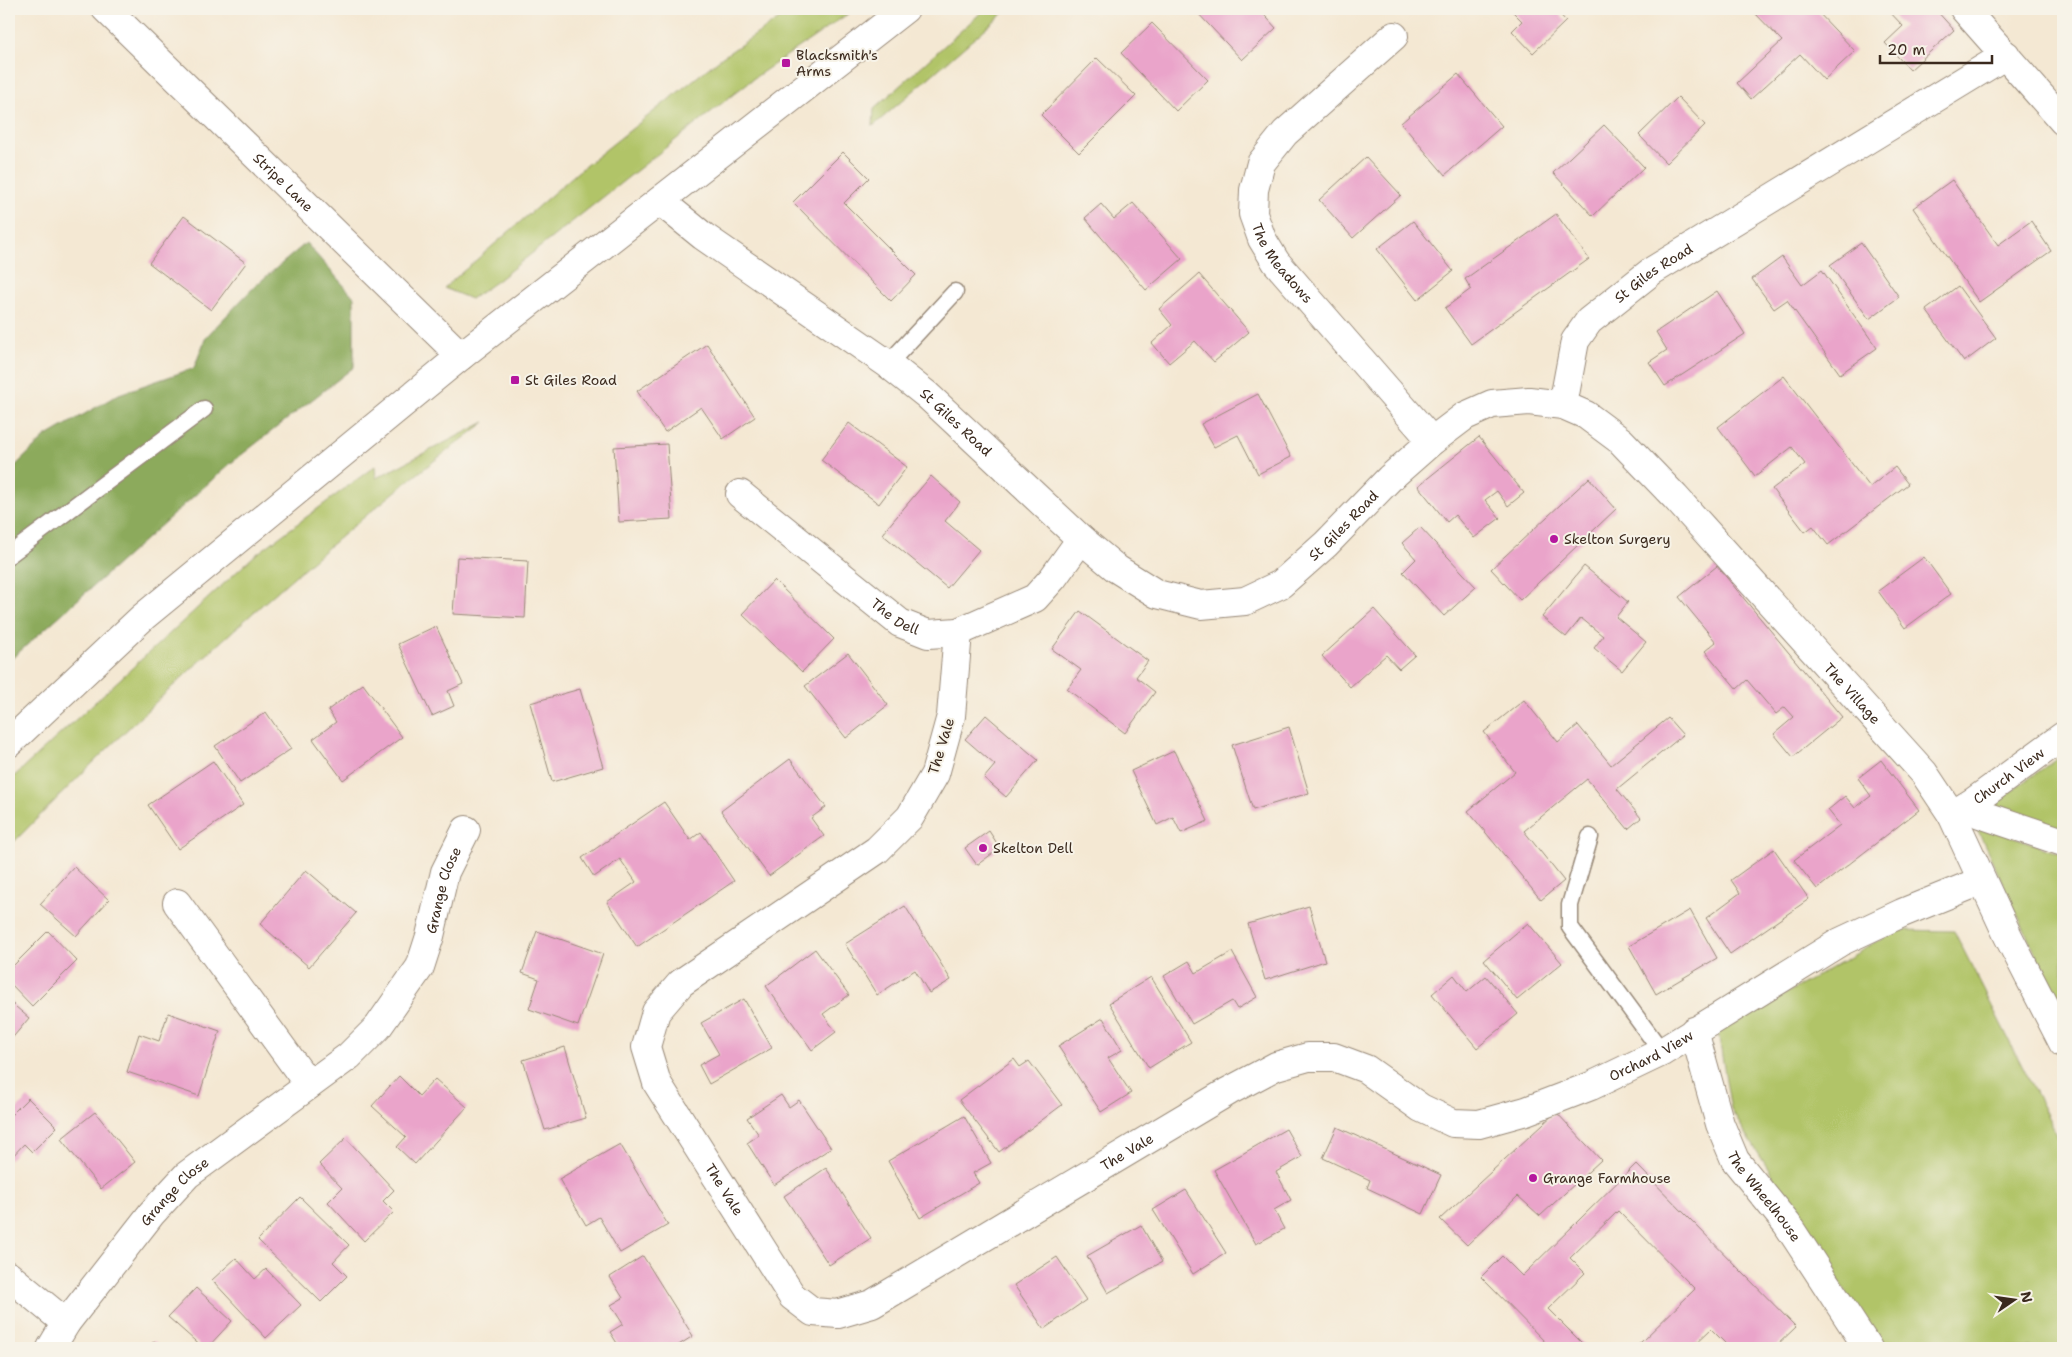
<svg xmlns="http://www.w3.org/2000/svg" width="2072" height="1357" viewBox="0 0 2072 1357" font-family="'Shantell Sans',sans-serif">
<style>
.green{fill:#b1c467;stroke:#767742}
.forest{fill:#8caa5c;stroke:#646a3d}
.building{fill:#eaa4ca}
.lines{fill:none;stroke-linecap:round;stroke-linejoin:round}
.service-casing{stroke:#988978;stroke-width:19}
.minor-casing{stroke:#988978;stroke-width:30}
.tertiary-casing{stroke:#988978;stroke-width:30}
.trunk-casing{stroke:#988978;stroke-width:30}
.service{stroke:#fff;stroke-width:16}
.minor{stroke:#fff;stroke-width:28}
.tertiary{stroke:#fff;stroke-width:28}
.trunk{stroke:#fff;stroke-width:28}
.poi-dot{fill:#b5179e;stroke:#f7f3e8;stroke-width:2}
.labels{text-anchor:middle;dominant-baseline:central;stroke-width:4;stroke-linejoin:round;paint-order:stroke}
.poi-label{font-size:14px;fill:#3b2a1e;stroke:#f7f3e8;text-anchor:start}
.street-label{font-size:14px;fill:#3b2a1e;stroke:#f7f3e8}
</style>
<rect width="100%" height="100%" fill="#f7f3e8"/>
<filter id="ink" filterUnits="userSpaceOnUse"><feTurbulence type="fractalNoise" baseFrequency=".02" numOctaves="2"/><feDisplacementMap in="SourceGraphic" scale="10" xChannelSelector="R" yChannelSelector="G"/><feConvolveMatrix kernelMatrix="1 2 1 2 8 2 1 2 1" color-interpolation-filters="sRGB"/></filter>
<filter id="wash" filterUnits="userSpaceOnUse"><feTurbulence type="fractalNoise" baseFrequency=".0096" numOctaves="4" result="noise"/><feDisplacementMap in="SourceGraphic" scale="20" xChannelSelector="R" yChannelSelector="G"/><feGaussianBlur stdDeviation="1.12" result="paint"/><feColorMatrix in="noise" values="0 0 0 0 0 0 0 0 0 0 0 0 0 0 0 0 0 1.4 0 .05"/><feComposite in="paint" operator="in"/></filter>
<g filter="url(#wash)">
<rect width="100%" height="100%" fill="#f4e8d3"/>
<path class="green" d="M794,9H855L754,78L497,281L471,299L444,288L580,170L721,58Z
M985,9H1008L873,126L874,109Z
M485,422C454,446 421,470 390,496C256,605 129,724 9,847V781L254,556L375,466L376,478Z
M2063,754V832L1991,806Z
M1974,822L2063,855V1012Z
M1898,930L1954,931L2063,1147V1348H1881L1731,1110L1718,1032Z"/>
<path class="forest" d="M306,243L354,297V367L231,463L9,661V472L45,437L119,394L194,368L206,337L255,286Z"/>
<g id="blocks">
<path class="building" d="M1194,9H1259L1276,28L1242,60Z
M1510,9H1555L1566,21L1533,53L1512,31L1522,21Z
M1751,9H1815L1855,51L1824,80L1800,54L1751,99L1737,83L1782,41Z
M1887,9H1935L1954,30L1910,70L1885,43L1903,26Z
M1152,23L1208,80L1176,111L1121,53Z
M1097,58L1136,96L1079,153L1041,115Z
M1458,74L1502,126L1445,175L1401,123Z
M1678,97L1705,125L1666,163L1639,135Z
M1604,125L1644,167L1593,216L1553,173Z
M843,152L869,178L844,203L916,275L891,301L793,202Z
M1366,157L1401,195L1353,238L1319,200Z
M1952,180L1998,245L2031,221L2051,251L1979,302L1913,208Z
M1133,203L1182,259L1146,290L1085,218L1101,204L1114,219Z
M1556,214L1589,259L1471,344L1445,308L1471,289L1465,279Z
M184,216L246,263L211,310L149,263Z
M1413,221L1453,271L1417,300L1377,249Z
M1861,243L1899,297L1869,319L1830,265Z
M1782,257L1802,285L1822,270L1877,348L1840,374L1787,300L1774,309L1752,279Z
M1199,274L1249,332L1214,362L1195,341L1169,363L1152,343L1172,325L1159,309Z
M1958,286L1996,338L1964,362L1926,310Z
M1717,291L1745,334L1665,386L1649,362L1667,350L1656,332Z
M707,344L755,417L723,439L701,407L665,432L637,391Z
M1784,376L1870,487L1895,467L1908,484L1828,545L1813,526L1805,532L1772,489L1805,464L1792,447L1755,476L1718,427Z
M1258,394L1291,457L1258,474L1238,435L1214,447L1201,424Z
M849,423L907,467L879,504L821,460Z
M1479,437L1524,493L1508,506L1497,491L1485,500L1500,518L1474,538L1455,515L1447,522L1418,486Z
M667,444L672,519L619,522L614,447Z
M931,476L960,502L945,521L979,550L947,588L882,534Z
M1589,478L1616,509L1520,600L1491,569Z
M1420,527L1476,587L1444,616L1403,572L1416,559L1402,543Z
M457,557L528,561L525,618L453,614Z
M1924,557L1951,594L1905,628L1878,591Z
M1584,566L1628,602L1616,617L1646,642L1622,671L1594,648L1603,636L1581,618L1566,637L1542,617Z
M1717,566L1842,717L1793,757L1774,734L1794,717L1785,707L1776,714L1747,680L1737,689L1705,651L1716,642L1679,597Z
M774,580L834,639L802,672L742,614Z
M1374,609L1415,655L1399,669L1386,655L1350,687L1322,656Z
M1080,611L1148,661L1136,677L1155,692L1125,733L1067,689L1081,670L1052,649Z
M436,626L463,684L448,691L454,706L432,716L398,644Z
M848,653L888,705L846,738L805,686Z
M363,684L402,737L343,780L313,739L336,722L328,710Z
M580,689L603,767L552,782L530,703Z
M1524,700L1558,742L1578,725L1611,765L1668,718L1683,735L1617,789L1641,818L1628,829L1587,779L1524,831L1564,881L1541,900L1468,811L1515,772L1484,732Z
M266,712L291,749L240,783L215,746Z
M986,715L1038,760L1006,797L984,778L995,765L965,739Z
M1289,727L1309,793L1253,810L1232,745Z
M1174,751L1208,821L1181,833L1173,817L1157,825L1131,771Z
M790,759L826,807L811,818L824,836L769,876L721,811Z
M1881,760L1919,810L1817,889L1794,860L1840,825L1828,810L1845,796L1855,808L1871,796L1858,778Z
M213,761L243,805L178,849L148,805Z
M664,802L690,840L701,832L734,881L637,947L607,902L636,882L620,859L594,877L582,858Z
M989,831L1000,848L977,865L965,848Z
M1774,849L1809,899L1730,954L1706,918L1740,893L1731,880Z
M74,867L109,900L76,936L40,904Z
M306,870L356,913L309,967L260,924Z
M905,906L951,980L929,993L915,970L877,995L845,944Z
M1309,906L1325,961L1265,980L1248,924Z
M1690,910L1717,958L1656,994L1629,946Z
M1528,923L1562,963L1517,1000L1484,960Z
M48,931L77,961L32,1006L9,982V970Z
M537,931L603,954L578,1026L529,1009L539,979L522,973Z
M815,949L849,995L823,1014L836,1032L812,1050L766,986Z
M1232,952L1257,997L1237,1009L1232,1001L1192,1024L1164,976L1189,961L1196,973Z
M1454,975L1467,992L1486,976L1518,1014L1477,1048L1432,994Z
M1151,977L1191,1042L1149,1068L1109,1003Z
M744,999L772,1048L709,1084L699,1065L719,1054L701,1023Z
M9,1001L29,1018L9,1042Z
M168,1013L220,1031L199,1096L127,1072L139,1034L159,1041Z
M1103,1018L1122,1050L1108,1058L1131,1093L1101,1112L1058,1046Z
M565,1047L586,1118L545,1130L523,1060Z
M1014,1059L1020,1067L1029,1061L1062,1105L999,1152L959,1100Z
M399,1076L419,1096L435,1079L467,1107L415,1164L397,1147L406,1137L372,1106Z
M781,1095L789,1107L799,1100L831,1148L774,1185L747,1143L759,1135L747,1118Z
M28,1098L57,1127L32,1152L24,1144L9,1160V1117Z
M95,1112L135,1162L101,1189L61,1139Z
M1556,1112L1601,1160L1540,1216L1518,1196L1467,1245L1440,1219Z
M964,1116L991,1163L973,1173L979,1183L920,1218L888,1161Z
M1337,1127L1441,1175L1423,1214L1367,1188L1370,1180L1323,1158Z
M1286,1129L1302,1157L1276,1172L1291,1200L1274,1210L1284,1229L1256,1244L1214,1170Z
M346,1138L394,1190L383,1201L394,1212L364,1241L328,1202L342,1188L319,1164Z
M620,1144L668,1225L620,1253L599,1217L586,1225L559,1179Z
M1636,1164L1796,1327L1774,1348H1730L1711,1329L1691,1348H1635L1695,1289L1618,1211L1570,1258L1585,1273L1548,1309L1587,1348H1551L1481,1277L1502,1256L1522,1276Z
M826,1168L871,1238L829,1265L784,1196Z
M1186,1190L1226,1253L1193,1274L1153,1210Z
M300,1197L349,1245L333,1262L347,1276L321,1302L258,1240Z
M1141,1225L1162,1262L1108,1293L1087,1256Z
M643,1256L693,1336L674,1348H620L610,1332L623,1324L611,1305L623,1298L610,1277Z
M1057,1257L1086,1300L1044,1329L1014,1285Z
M236,1258L255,1279L266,1269L301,1305L266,1338L212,1280Z
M196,1288L232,1321L207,1348H203L168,1317Z
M154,1341L163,1348H148Z"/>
</g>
</g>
<g filter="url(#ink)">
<use href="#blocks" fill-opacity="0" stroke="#988978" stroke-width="1"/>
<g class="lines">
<defs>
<path id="service" d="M888,364L955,292
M9,555L204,409
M1590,837L1570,905V927L1662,1052"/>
<g id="minor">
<path id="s1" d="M106,9L461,356"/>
<path d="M1964,9L2063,121"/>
<path id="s2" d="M1394,36L1285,133L1261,163L1254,190L1253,214L1262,239L1276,262L1432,441"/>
<path id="s3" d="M1563,405L1575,341L1589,321L1652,271L2006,55"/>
<path id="s4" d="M740,494L900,623L928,634L958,632L1035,598L1053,578L1081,539"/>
<path id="s5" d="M958,632L951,716L935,774L910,817L877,850L681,983L656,1012L646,1047L657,1083L792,1296L813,1312L838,1314L872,1304L1229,1091L1276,1066L1308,1057H1334L1366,1069L1421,1108L1453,1123L1479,1124L1526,1111L1591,1086L1662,1052L1840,942L1902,913L1981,881"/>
<path d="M1966,807L1980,814L2063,842"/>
<path id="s6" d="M1952,815L1973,802L2063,736"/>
<path d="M177,903L309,1085"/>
<path id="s7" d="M1694,1031L1720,1124L1735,1160L1787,1224L1868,1348"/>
<path d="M9,1276L66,1323"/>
<path id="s8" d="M51,1348L66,1323L152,1213L187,1175L349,1056L378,1027L420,967L430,936L445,872L466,830"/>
</g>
<g id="tertiary">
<path id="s9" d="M660,201L703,236L888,364L927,395L1081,539L1117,569L1157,594L1201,605L1245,601L1281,584L1326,544L1390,478L1432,441L1465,416L1492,404L1529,401L1563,405L1586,415L1621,441L1675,497L1924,773L1952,815L2008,936L2063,1043"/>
</g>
<path id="trunk" d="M9,743L143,617L461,356L905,9"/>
</defs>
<use href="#service" class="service-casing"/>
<use href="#minor" class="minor-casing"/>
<use href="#tertiary" class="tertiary-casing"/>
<use href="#trunk" class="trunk-casing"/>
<use href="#service" class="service"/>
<use href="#minor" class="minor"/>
<use href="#tertiary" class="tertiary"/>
<use href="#trunk" class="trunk"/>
</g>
</g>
<g class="poi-dot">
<rect x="781" y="58" width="10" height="10" rx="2.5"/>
<rect x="510" y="375" width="10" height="10" rx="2.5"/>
<circle cx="1554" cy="539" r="5"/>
<circle cx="983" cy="848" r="5"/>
<circle cx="1533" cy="1178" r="5"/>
</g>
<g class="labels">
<g class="poi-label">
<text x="796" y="55">Blacksmith's<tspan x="796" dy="16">Arms</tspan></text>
<text x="525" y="380">St Giles Road</text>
<text x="1564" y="539">Skelton Surgery</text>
<text x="993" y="848">Skelton Dell</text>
<text x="1543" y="1178">Grange Farmhouse</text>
</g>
<g class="street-label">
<text stroke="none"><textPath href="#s1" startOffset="248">Stripe Lane</textPath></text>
<text stroke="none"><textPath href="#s2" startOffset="294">The Meadows</textPath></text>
<text stroke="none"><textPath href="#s3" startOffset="170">St Giles Road</textPath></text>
<text stroke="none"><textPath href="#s9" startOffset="370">St Giles Road</textPath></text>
<text stroke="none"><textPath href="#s9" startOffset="850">St Giles Road</textPath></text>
<text stroke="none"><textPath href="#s4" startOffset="198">The Dell</textPath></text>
<text stroke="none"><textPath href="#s9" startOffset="1526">The Village</textPath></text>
<text transform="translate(941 746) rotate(-73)">The Vale</text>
<text stroke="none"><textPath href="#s6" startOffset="69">Church View</textPath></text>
<text stroke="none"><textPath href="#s8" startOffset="616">Grange Close</textPath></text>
<text stroke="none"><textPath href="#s5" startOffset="1806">Orchard View</textPath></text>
<text stroke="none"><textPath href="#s5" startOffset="1226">The Vale</textPath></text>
<text stroke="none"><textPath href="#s5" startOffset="716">The Vale</textPath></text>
<text stroke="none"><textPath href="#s8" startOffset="200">Grange Close</textPath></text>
<text stroke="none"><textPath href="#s7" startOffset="182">The Wheelhouse</textPath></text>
</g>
</g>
<rect width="2072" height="1357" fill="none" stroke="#f7f3e8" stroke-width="30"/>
<g transform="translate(2014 1300) rotate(77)" stroke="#f7f3e8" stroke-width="4" paint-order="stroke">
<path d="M0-4L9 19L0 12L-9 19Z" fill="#3b2a1e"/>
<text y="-8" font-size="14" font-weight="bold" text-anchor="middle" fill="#3b2a1e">N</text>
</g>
<path d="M1880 55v8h112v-8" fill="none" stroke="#3b2a1e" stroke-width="2.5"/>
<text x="1887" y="55" font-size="15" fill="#3b2a1e" stroke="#f7f3e8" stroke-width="4" paint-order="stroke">20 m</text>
</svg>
